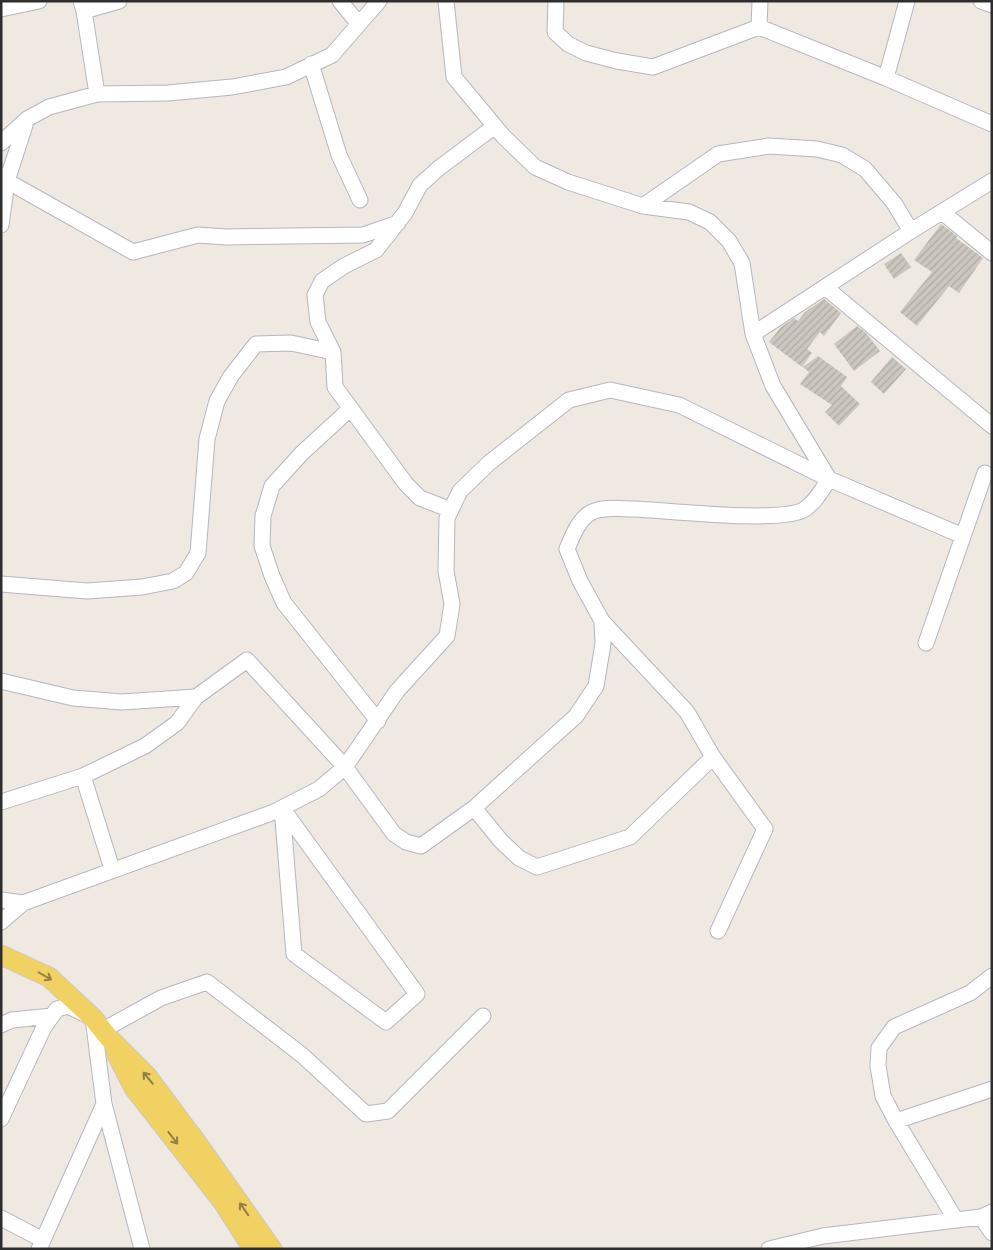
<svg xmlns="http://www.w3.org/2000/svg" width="993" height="1250" viewBox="0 0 993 1250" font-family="Karla,sans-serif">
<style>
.building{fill:url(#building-hatch)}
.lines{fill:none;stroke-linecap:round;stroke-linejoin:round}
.minor-casing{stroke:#b4b7c1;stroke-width:17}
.major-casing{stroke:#c9c9c9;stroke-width:21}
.minor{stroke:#fff;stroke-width:15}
.major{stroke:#f2d163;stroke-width:19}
.oneway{stroke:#908048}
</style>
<defs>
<pattern id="building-hatch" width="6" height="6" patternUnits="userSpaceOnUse" patternTransform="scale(1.25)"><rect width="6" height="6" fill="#cbc7bf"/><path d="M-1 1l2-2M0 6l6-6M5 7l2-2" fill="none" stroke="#afaba4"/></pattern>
</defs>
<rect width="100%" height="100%" fill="#efe9e1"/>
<path class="building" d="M941,224L957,236L956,238L983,258L959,293L949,286L917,326L900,312L932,272L914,260Z
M901,253L911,267L894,279L884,264Z
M824,299L841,313L824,336L820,332L807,349L812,353L802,367L769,342L781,327L794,318L798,321L805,312Z
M857,326L866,333L880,351L854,371L834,344Z
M818,356L847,377L841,386L860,404L839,426L825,412L832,405L800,384L809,372L803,367Z
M892,357L906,369L884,394L871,382Z"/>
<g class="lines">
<defs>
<path id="minor" d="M81,1L84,11L97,94
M340,1L358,23
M556,1L555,32L568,44L586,53L617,61L653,67L759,27L886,78L992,124
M981,1L992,5
M1,9L39,1
M84,11L119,1
M759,27L760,1
M311,64L339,155L360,200
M886,78L907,1
M1,143L26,120
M3,175L7,181L133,252L198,235L226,237L363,235L398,223
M643,206L718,154L769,146L817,149L842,155L865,169L894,203L911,231
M942,212L992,253
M1,225L7,181L27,119L49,107L97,94L168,93L232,87L286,77L332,55L379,1
M825,287L992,426
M753,334L911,231L992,181
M350,409L302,453L272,486L263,516L262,546L272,576L284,603L378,721
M451,510L420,498L406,484L335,387L333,352L318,322L315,295L322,281L344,266L376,250L405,213L420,185L439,168L495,126
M1,584L87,591L142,587L173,581L186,573L198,553L207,439L217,401L231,376L256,344L291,343L333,352
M926,643L985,473
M1,681L73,698L122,702L196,697
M713,757L765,829L718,931
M83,776L112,869
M1,802L83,776L145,746L177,723L196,697L247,660L345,767L394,834L406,842L421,846L474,808L576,716L596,686L603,644L602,621L580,581L567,549C572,537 579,518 592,512C604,506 622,509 634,509C666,510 783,524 805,509C816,501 822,490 829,479L773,386L753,334L742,263L729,241L710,222L689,212L643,206L568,182L535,167L503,136L454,77L446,1
M282,808L417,994L386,1022L294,954Z
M474,808L501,841L519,858L537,867L630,837L713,757L687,712L602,621
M1,900L23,903
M1,922L23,903L274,812L319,789L345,767L397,691L447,636L452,604L446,571L447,518L460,491L489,463L569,400L610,390L679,405L829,479L963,536
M1,1025L12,1020L52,1016
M103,1030L161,998L207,982L302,1055L366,1114L388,1111L483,1016
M1,1119L44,1027L57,1009L68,1006L93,1018L104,1104L142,1249
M896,1121L992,1089
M981,1217L992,1233
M1,1218L43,1240
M956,1220L896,1121L883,1096L878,1066L879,1048L894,1027L970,993L992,976
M39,1249L104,1104
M769,1249L823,1236L981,1217L992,1212"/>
<path id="major" d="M1,955L49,977L93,1018L109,1038L147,1076L197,1143L272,1249
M116,1053L134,1088L223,1202L253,1249"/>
</defs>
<use href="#minor" class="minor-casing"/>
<use href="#major" class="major-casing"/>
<use href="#minor" class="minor"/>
<use href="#major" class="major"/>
</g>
<defs><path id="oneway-shaft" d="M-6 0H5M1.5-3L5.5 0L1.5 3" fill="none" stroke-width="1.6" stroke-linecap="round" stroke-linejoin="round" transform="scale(1.25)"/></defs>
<g class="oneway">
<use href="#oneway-shaft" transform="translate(45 976) rotate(30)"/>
<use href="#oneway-shaft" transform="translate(148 1078) rotate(-130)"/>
<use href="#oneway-shaft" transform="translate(173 1138) rotate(52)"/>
<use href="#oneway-shaft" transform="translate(244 1209) rotate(-125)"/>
</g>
<rect width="993" height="1250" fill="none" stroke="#2e2e2e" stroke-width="5"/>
</svg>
